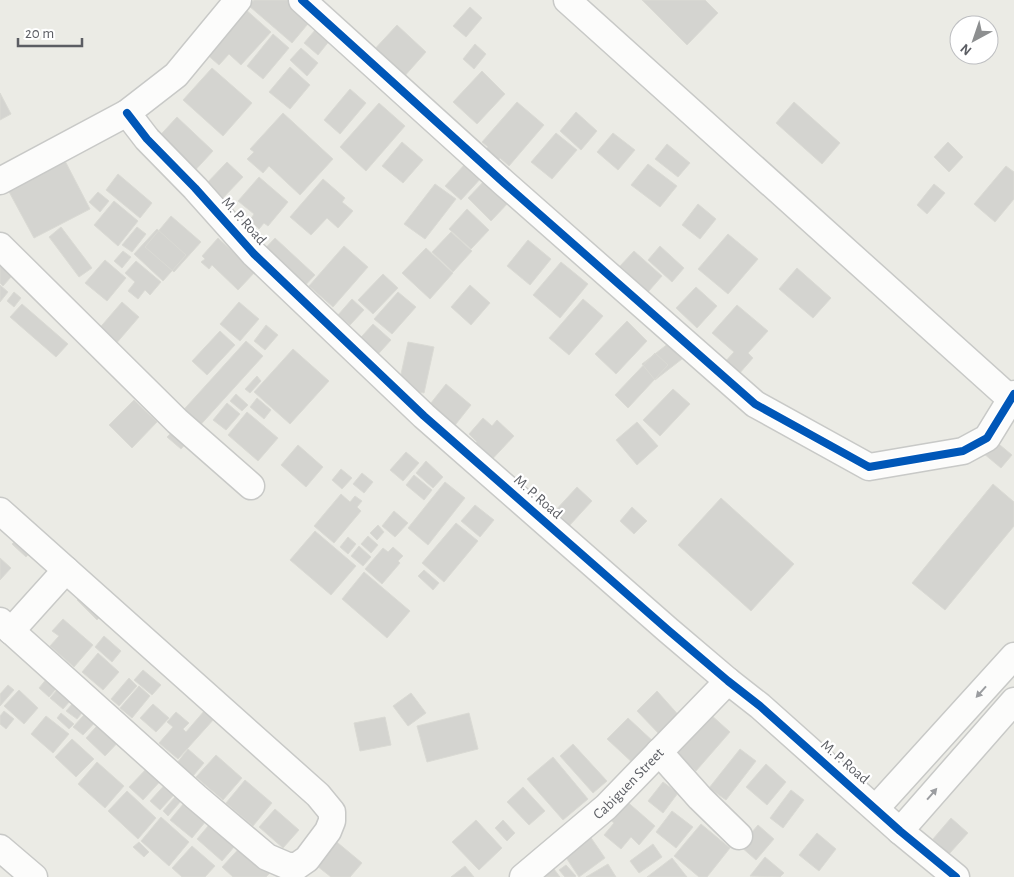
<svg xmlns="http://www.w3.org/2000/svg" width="1014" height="877" viewBox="0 0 1014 877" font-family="'Alegreya Sans',sans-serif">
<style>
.building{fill:#d4d4d0;stroke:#dadad4}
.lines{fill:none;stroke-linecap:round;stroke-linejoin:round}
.minor-casing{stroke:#c8c9c7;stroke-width:29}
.minor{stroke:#fcfcfb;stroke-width:26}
.cycleway-casing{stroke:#fff;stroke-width:11}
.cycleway{stroke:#0057b8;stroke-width:8}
.oneway{fill:#9b9da0}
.labels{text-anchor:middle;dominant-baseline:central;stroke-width:4.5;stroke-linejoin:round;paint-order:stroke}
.street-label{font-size:15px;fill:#5b5d63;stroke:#fff}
</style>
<rect width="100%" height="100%" fill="#ebebe5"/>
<path class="building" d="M254,0H290L312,19L292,43L249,6Z
M642,0H705L718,13L687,45Z
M470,7L482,18L466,37L453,26Z
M244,8L271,32L241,65L229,54L219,65L204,52Z
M397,25L426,52L402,79L372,52Z
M316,29L330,40L318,55L304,43Z
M273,34L289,48L263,79L247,66Z
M475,44L486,54L474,69L463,59Z
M301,48L318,63L307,76L290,60Z
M290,67L310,85L290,109L269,92Z
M212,68L252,103L223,136L183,100Z
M482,71L505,94L477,124L453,102Z
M350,89L366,103L340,134L324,120Z
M0,93L11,114L0,120Z
M517,102L544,125L509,166L500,158L493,165L482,155L488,147L482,142Z
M794,102L840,143L822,164L776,123Z
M379,103L405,126L366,171L340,147Z
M576,112L597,131L581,150L560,131Z
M283,113L333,159L300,195L269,166L263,173L247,159L254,152L250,149Z
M177,117L213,151L188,178L152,144Z
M556,133L577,150L552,179L531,162Z
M613,133L635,150L618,170L597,152Z
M402,142L423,160L403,183L382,166Z
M948,142L963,157L949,172L934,157Z
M667,144L690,163L678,177L655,159Z
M64,159L90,209L34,238L7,188Z
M227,162L243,177L221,200L205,185Z
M466,163L482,177L461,200L445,186Z
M648,164L677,186L660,207L631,185Z
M1006,166L1014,172V199L995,222L974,204Z
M118,174L152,203L140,218L106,190Z
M259,177L288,202L268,226L264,223L259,229L250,220L254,214L238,201Z
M323,179L345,198L342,202L353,211L338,228L327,218L311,235L290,217Z
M486,179L509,202L491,221L468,198Z
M435,184L456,199L425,239L404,224Z
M934,184L945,193L927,214L917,205Z
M98,192L109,201L100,212L89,202Z
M114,201L138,221L118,246L94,225Z
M698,204L716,219L700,239L682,225Z
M467,209L489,230L471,249L449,229Z
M171,216L201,242L174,272L145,247Z
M61,227L92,268L79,277L49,237Z
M137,227L146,234L132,252L122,245Z
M157,229L186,255L163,281L134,254Z
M451,232L472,251L453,272L432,252Z
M728,234L758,259L728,294L698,269Z
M218,238L255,272L238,290L212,265L209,269L201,262L205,259L202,256Z
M275,238L315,275L298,293L258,256Z
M528,240L551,259L530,285L507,266Z
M344,246L368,267L333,307L309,286Z
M660,246L684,268L672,282L648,260Z
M426,248L453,273L430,299L402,273Z
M123,251L131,257L122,268L114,261Z
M634,251L662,276L648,292L620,266Z
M0,254L18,269L3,286L0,283Z
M105,260L126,278L107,301L85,283Z
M136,261L161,282L150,295L145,290L138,299L128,291L135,282L125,273Z
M561,262L588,284L560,318L533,295Z
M797,268L831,298L813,318L779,289Z
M383,274L398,288L373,314L358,300Z
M0,285L8,292L0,302Z
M470,285L490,303L471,325L451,307Z
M696,287L717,306L697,328L676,308Z
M14,292L21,298L14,307L7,301Z
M398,292L416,307L392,334L374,319Z
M352,299L364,310L350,325L338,315Z
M583,299L603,316L569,355L549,338Z
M122,302L139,317L114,346L97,331Z
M239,302L259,319L240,341L220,324Z
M22,304L68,344L56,357L10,317Z
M737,305L768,331L748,353L753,358L738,375L724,363L734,352L712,333Z
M627,321L647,341L616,374L595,354Z
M373,324L391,340L371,362L353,346Z
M266,325L278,335L265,350L254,341Z
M220,331L235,345L207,375L192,361Z
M246,341L263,356L195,431L178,416Z
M408,342L434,347L424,393L398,388Z
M669,343L682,359L655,380L642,364Z
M293,349L329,381L290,424L254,392Z
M655,353L668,365L628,408L615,395Z
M257,376L261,381L250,393L245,389Z
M446,384L471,405L452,429L427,408Z
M673,389L690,404L660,436L643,420Z
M236,394L248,405L242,411L230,401Z
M257,398L271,410L264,419L250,407Z
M134,400L157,422L132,448L109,425Z
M227,403L240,414L226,430L213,420Z
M247,412L278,438L258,461L228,435Z
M483,418L492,426L497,420L514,436L485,467L468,452L477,442L469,434Z
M637,422L658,446L637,465L616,440Z
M176,428L189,440L181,449L167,437Z
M994,440L1012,455L1001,468L983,453Z
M298,445L323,467L306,487L281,465Z
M406,452L419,463L403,481L390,470Z
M426,461L443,477L433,488L416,473Z
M341,469L352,478L342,489L332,480Z
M362,473L373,482L364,493L353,484Z
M414,475L432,490L424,500L406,485Z
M445,482L465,498L428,545L408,528Z
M993,484L1014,502V526L945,610L912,583Z
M577,487L592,501L569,526L554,512Z
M341,494L350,502L355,496L362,501L357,507L361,511L334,543L314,526Z
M721,498L794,564L751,611L678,545Z
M475,505L494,520L480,537L461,521Z
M632,507L647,521L634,534L620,521Z
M394,511L408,523L395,537L382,526Z
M456,523L478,541L444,582L422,563Z
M378,525L384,532L377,540L370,533Z
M315,531L356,566L331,595L290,560Z
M22,534L36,546L26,557L12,544Z
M368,536L378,545L371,553L361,544Z
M348,537L356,544L348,554L340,547Z
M359,546L371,557L363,566L351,556Z
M393,547L403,556L398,561L400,563L382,584L365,569L383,548L388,552Z
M0,558L11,568L0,580Z
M424,570L439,583L433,590L418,576Z
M364,572L410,611L387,638L342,599Z
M86,591L106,610L97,620L77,600Z
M63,619L93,645L74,667L50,646L59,636L52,631Z
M104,636L121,651L112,662L95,647Z
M98,653L119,672L103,690L82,672Z
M143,670L161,685L152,695L134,680Z
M53,671L63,681L49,697L39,688Z
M129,678L137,686L119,706L111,699Z
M8,685L14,690L0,706V694Z
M139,686L150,696L132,718L120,708Z
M19,690L38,708L24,724L4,706Z
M57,690L70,701L63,709L50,698Z
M657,691L682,719L662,737L637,711Z
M411,693L426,713L408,726L393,706Z
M80,695L90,703L77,719L66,711Z
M153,704L169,718L156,732L140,718Z
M93,705L103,714L83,735L73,727Z
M205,710L214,719L178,759L159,743L173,727L167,722L176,712L189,723L183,729L186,732Z
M4,711L14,719L6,729L0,724V716Z
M61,713L74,724L69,729L57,718Z
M469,713L478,749L427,762L417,726Z
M710,714L730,732L696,771L676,754Z
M46,716L69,734L53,753L31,734Z
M105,717L124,736L105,756L86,738Z
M385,717L391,745L360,751L354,723Z
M628,718L656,744L636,766L607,739Z
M72,739L94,759L76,777L55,757Z
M573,744L607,781L593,793L560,756Z
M188,749L204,763L193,776L177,763Z
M740,749L756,761L726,800L709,788Z
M216,755L242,778L223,800L196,777Z
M553,757L588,799L563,820L527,779Z
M97,762L124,786L105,808L78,784Z
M766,764L786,782L767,805L746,787Z
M150,765L164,777L143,800L129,787Z
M170,779L180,788L160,810L150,801Z
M245,780L272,803L253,826L226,803Z
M663,782L678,793L663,813L648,801Z
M523,787L545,811L529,825L507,802Z
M181,790L187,794L168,816L163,811Z
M791,790L804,800L783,828L770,818Z
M127,791L156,818L138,839L108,811Z
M189,797L211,815L192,838L170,820Z
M624,799L655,826L639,845L631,837L621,849L604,835L614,823L608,818Z
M275,809L299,830L283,848L259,827Z
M672,811L693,827L676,848L656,832Z
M161,817L189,842L169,866L141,841Z
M215,818L240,840L222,861L197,839Z
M951,818L968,833L949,854L933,839Z
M476,820L502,848L479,870L452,842Z
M503,820L515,833L507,841L495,828Z
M701,824L730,848L707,877H699L674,856Z
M758,825L774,839L756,860L740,846Z
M587,832L605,858L579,877L561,850Z
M817,833L836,849L819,871L799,855Z
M332,838L362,863L350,877H331L312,862Z
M139,842L149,852L144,857L133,847Z
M245,842L274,869L266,877H233L222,867Z
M653,844L662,857L639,873L630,861Z
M192,846L215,866L205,877H182L172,868Z
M765,857L784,873L780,877L750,876Z
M672,858L687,877H647Z
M548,861L560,877H527Z
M608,864L616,877H586Z
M566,865L576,876L575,877H565L559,870Z
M465,866L474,877H451Z"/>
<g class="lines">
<defs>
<g id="minor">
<path d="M302,0L504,183L755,404L869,467L963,451L987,438L1014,394"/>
<path d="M567,0L1014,402"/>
<path d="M127,113L147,139L195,188L254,254L424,416L668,630L728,681L760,706L900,831L956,877"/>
<path d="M0,181L127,113L176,75L238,0"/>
<path d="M0,246L177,421L251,486"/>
<path d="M0,511L318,795L332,812V821L328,831L307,859L297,866H288L267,857L196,797L0,621"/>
<path d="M11,631L66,570"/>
<path d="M659,752L700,798L739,836"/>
<path d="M876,808L1014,656"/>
<path d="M900,831L1014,701"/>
<path d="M0,848L34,877"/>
<path id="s1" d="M523,877L606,807L728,681"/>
</g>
</defs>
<use href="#minor" class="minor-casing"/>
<use href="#minor" class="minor"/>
<defs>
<path id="cycleway" d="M302,0L504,183L755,404L869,467L963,451L987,438L1014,394
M127,113L147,139L195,188L254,254L424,416L668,630L728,681L760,706L900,831L956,877"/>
</defs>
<use href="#cycleway" class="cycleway-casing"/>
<use href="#cycleway" class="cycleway"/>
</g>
<defs><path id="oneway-solid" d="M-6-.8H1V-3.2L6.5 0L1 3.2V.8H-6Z" transform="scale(1.25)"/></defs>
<g class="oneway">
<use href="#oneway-solid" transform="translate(981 692) rotate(132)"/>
<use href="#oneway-solid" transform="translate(932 794) rotate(-49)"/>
</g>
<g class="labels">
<g class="street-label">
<text transform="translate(244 221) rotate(48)">M. P. Road</text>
<text transform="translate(538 497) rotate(41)">M. P. Road</text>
<text transform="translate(845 762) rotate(41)">M. P. Road</text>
<text stroke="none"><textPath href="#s1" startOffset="141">Cabiguen Street</textPath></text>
</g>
</g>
<g transform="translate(974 40) rotate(220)"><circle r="24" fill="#ffffff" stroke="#bdbec1"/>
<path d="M0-4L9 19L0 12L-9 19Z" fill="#8d8f90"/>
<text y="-8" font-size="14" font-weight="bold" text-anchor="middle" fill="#5b5d63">N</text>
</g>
<path d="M18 38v8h64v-8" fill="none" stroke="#5b5d63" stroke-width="2.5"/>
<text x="25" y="38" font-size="15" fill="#5b5d63" stroke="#ffffff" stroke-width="4" paint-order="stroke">20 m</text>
</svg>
